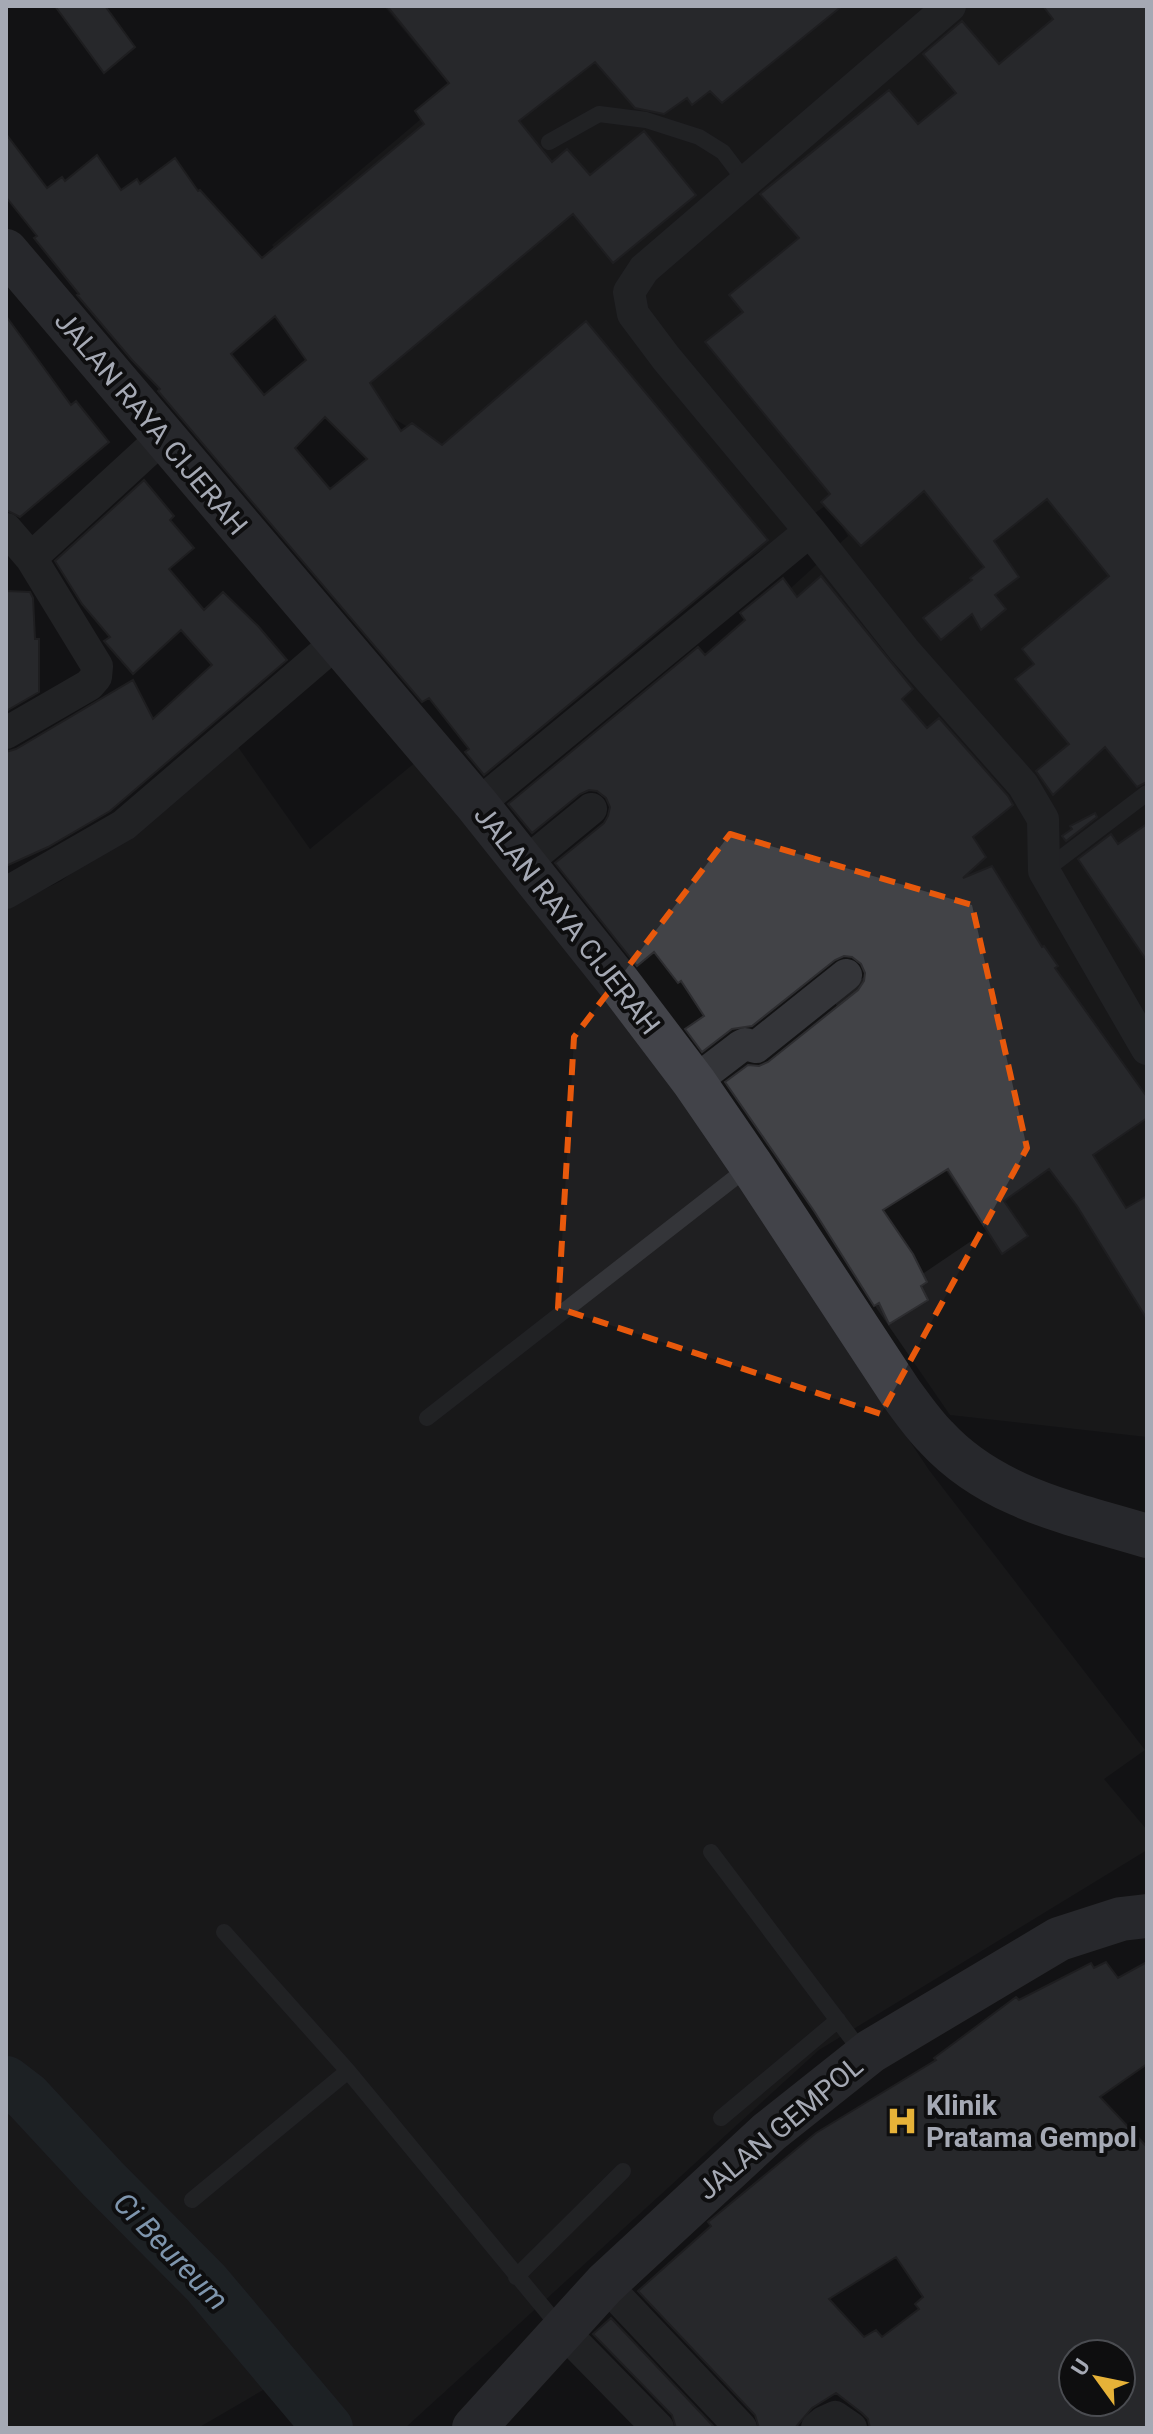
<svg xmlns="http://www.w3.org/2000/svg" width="1153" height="2434" viewBox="0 0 1153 2434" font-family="Roboto,sans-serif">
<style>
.built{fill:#1f1f21}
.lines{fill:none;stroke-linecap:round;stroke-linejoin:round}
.river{stroke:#2c3339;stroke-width:50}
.building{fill:#424347;stroke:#2d2d30;stroke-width:2;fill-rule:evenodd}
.lane{stroke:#343539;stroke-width:16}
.street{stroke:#343539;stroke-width:32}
.secondary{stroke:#424349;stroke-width:44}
.marked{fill:none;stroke:#e8590c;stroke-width:6;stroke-dasharray:16 10;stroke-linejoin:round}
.labels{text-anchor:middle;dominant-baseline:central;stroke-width:8;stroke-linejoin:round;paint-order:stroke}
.street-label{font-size:28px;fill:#a5a9b4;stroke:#0e0e0f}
.poi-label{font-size:28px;font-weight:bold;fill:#a5a9b4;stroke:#0e0e0f;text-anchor:start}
.water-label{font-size:30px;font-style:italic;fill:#7e95ad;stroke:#0e0e0f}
</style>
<rect width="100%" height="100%" fill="#131314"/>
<path class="built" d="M384,6H1147V1437L950,1415L875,1306L986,1231L833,1000L931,927L736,638L848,536L828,504L619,648L455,456L393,418L272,245L454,91Z
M238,747L310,849L417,761L601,977L929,1470L1145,1750L1104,1779L1147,1830V1850L819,2050L405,2428H340L6,2064V908L61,881Z
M6,2109L270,2386L198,2428H6Z"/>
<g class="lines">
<path class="river" d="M6,2081L27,2097L103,2179L206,2283L328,2428"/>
</g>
<path class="building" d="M55,6H105L135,47L104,73Z
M387,6H842L722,103L710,91L692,105L687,98L664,114L635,108L595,62L519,121L552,162L567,149L590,175L644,131L696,195L613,263L573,214L370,383L401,431L412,423L442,445L586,321L768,540L484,775L465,752L469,749L429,698L422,702L158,391L160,389L132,360L77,295L79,294L34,238L37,236L6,197V134L47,188L62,177L65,181L97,155L121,190L137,179L140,184L175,158L198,191L200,190L262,258L424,124L415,111L449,83ZM275,316L306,360L264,395L231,354ZM325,417L367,459L330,489L295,448Z
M1043,6H1147V782L1137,787L1105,747L1053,795L1036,771L1069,744L1015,679L1034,664L1022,649L1109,576L1047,499L994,541L1019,577L995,595L1006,609L981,630L972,614L941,640L923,618L972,580L970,578L984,567L924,491L861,546L821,502L830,494L705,342L743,312L729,295L799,238L760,194L889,90L918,124L956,93L923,54L962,21L999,64L1053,19Z
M6,316L71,405L76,401L109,442L20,517L6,510Z
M144,480L174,516L170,520L194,548L169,569L204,610L223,592L258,626L287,660L110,811L48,847L6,866V752L16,749L133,680L153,719L212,665L181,630L133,674L104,641L110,637L82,604L55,561Z
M821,576L913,689L902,699L927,728L939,718L1008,796L1013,805L973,837L986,857L963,878L992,866L1042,947L1044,946L1058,966L1055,968L1147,1097V1118L1093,1155L1126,1208L1147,1196V1319L1077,1206L1049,1169L1004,1201L1028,1236L1002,1254L948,1169L883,1210L913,1254L927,1282L921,1286L928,1300L889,1324L879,1303L874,1306L814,1211L725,1082L748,1065L759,1066L768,1062L858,990L864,981L865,973L861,964L852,957L844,956L835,960L752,1026L732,1029L702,1052L685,1029L704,1016L681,981L678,983L654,952L637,966L555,863L604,823L608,816L610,807L606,798L597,791L589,790L580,794L532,833L508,804L698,647L705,655L745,620L740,613L783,578L797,597Z
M6,591L30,592L33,598L35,639H39V692L6,711Z
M1095,813L1097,817L1066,841L1062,836L1072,829L1070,826Z
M1147,824V961L1078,859L1111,834L1118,844Z
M1106,1962L1118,1978L1147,1962V2064L1100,2097L1147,2147V2428H870L868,2419L862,2413L836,2393L812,2408L795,2428H759L755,2415L638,2291L711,2226L708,2222L713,2218L816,2133L936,2060L934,2058L1016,1997L1019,2000L1091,1963L1094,1968ZM896,2257L923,2297L915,2304L919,2309L882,2337L876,2330L864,2337L829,2299ZM1073,2354H1121V2402H1073Z
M611,2318L715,2428H676L672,2415L593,2334Z"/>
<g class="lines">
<path class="lane" d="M549,142L599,114L646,120L699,137L723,152L745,181
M1044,871L1147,793
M427,1418L750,1166
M711,1852L864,2055
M224,1932L348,2071L562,2330
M721,2118L838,2020
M192,2200L348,2071
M516,2277L623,2171"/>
<path class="street" d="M950,6L644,269L629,292L633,314L666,358L810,531L904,650L1023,785L1043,819L1044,871L1147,1049
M6,529L31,558L97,666L96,677L89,685L6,733
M31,558L164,436
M477,805L810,531
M524,864L591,809
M6,893L124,825L337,642
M694,1082L741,1046L745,1044L756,1047L846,975
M605,2284L741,2428
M563,2331L658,2428
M817,2428L824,2422L835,2417L851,2428"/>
<path class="secondary" d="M6,251L477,805L619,983L694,1082L751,1165L901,1393C912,1408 923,1424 936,1437C992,1498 1071,1513 1147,1536
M474,2428L605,2284L769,2132L871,2051L1059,1939L1121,1919L1147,1916"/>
</g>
<path d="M0 0H1153V2434H0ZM730,834L972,905L1027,1148L881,1414L558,1308L574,1037Z" fill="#131314" fill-opacity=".55" fill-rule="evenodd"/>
<path class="marked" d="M730,834L972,905L1027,1148L881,1414L558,1308L574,1037Z"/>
<defs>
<symbol id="hospital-bare" viewBox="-9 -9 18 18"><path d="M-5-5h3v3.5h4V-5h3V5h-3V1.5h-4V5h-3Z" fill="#e6b238" stroke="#0e0e0f" stroke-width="2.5" paint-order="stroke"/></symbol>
</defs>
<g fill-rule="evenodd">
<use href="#hospital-bare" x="880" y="2099" width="44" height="44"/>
</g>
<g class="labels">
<g class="street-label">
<text transform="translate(151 423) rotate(50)">JALAN RAYA CIJERAH</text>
<text transform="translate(567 920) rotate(52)">JALAN RAYA CIJERAH</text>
<text transform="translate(780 2128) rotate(-40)">JALAN GEMPOL</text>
</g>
<g class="poi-label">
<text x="926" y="2105">Klinik<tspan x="926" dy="32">Pratama Gempol</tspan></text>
</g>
<g class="water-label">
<text transform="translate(171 2251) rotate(46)">Ci Beureum</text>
</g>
</g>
<rect width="1153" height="2434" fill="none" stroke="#a5a9b4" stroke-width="16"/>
<g transform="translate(1097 2378) rotate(303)"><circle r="38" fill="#0e0e0f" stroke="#4a4c51" stroke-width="2"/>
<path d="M0-6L14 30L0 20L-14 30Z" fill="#e6b238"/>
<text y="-12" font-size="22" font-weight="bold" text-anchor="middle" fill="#a5a9b4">U</text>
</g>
</svg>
